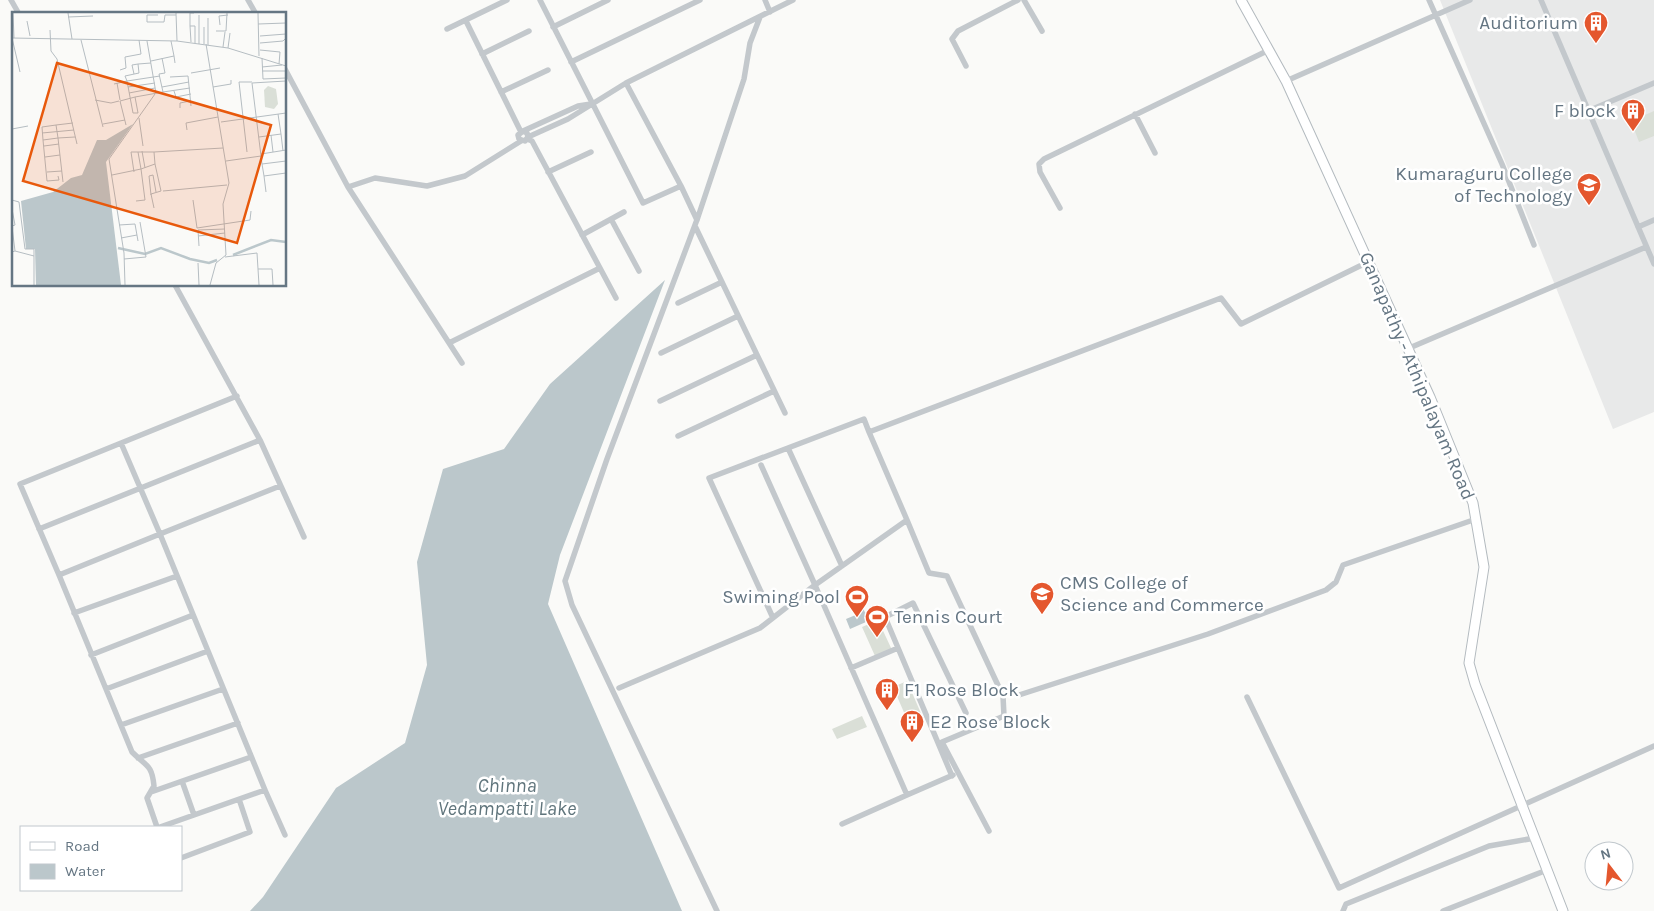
<svg xmlns="http://www.w3.org/2000/svg" width="1654" height="911" viewBox="0 0 1654 911" font-family="Karla,sans-serif">
<style>
.built{fill:#e8e9e9}
.green{fill:#dadfd7}
.water{fill:#bbc7cb}
.lines{fill:none;stroke-linecap:round;stroke-linejoin:round}
.secondary-casing{stroke:#b3babf;stroke-width:11}
.minor{stroke:#c3c8cc;stroke-width:5.5}
.secondary{stroke:#fff;stroke-width:9}
.labels{text-anchor:middle;dominant-baseline:central;stroke-width:5;stroke-linejoin:round;paint-order:stroke}
.poi-label{font-size:19px;fill:#657683;stroke:#fff;text-anchor:end}
.street-label{font-size:19px;fill:#657683;stroke:#fff}
.water-label{font-size:20px;font-style:italic;fill:#60757c;stroke:#fff}
.inset-river{fill:none;stroke:#bbc7cb;stroke-width:2.5}
.inset-road{fill:none;stroke:#b5bdc2;stroke-width:1}
.view{fill:#e8590c;fill-opacity:0.15;stroke:#e8590c;stroke-width:2.5}
.inset-edge{fill:none;stroke:#657683;stroke-width:2.5}
</style>
<rect width="100%" height="100%" fill="#fafaf8"/>
<path class="built" d="M1440,0H1654V412L1613,429Z"/>
<path class="green" d="M1654,111V136L1639,142L1631,121Z
M878,620L892,650L875,656L862,627Z
M907,681L923,718L909,724L893,687Z
M862,716L867,727L837,739L832,729Z"/>
<path class="water" d="M665,280L560,555L548,604L682,911H250L263,897L336,788L405,743L427,665L417,562L443,469L504,449L550,384Z
M863,608L867,617H864L866,622L850,629L846,619L858,614Z"/>
<g class="lines">
<defs>
<path id="secondary" d="M1241,0L1286,81L1430,397L1473,503L1484,567L1469,663L1475,684L1563,911"/>
</defs>
<use href="#secondary" class="secondary-casing"/>
<path class="minor" d="M11,0L19,14
M248,0L256,14
M540,0L643,203L681,186L626,83L793,0
M765,0L770,12
M1024,0L1042,31
M1429,0L1502,164L1534,245
M1541,0L1654,264
M466,21L521,132
M553,27L608,0
M447,29L507,0
M482,54L529,31
M571,62L700,0
M966,66L952,39L958,31L1018,0
M285,69L348,187L462,363
M1286,81L1470,0
M501,92L548,70
M1588,111L1654,83
M1135,114L1155,153
M523,131L578,106L591,104
M528,137L527,133L523,131L518,135L519,139L525,141L528,137L568,119L626,83
M527,139L532,141L616,298
M548,172L591,152
M681,186L697,220
M348,187L375,178L427,186L465,176L521,141
M1060,208L1040,172L1039,164L1044,159L1269,50
M611,219L639,271
M695,226L785,413
M1638,227L1654,220
M582,235L624,212
M175,285L260,440L304,537
M678,303L722,282
M449,343L600,268
M1407,349L1646,247
M661,353L738,316
M660,401L757,355
M678,436L774,391
M121,443L160,534L59,575L20,484L237,396
M788,448L842,566
M280,486L160,534L265,790L285,835
M907,520L929,573L947,576L1003,696L1004,716L942,742L989,831
M39,529L260,440
M59,575L132,752C146,766 152,764 154,786L147,798L157,827
M74,613L177,576
M773,618L709,478L864,419L869,432
M91,655L193,615
M851,668L898,648
M619,688L760,628L815,585L761,465
M106,689L208,651
M1019,695L1208,634L1326,590L1336,582L1343,565L1476,519
M1247,697L1339,888L1654,746
M121,725L223,689
M138,758L238,723
M952,776L885,617L913,603L966,713
M182,781L194,815
M151,792L251,757
M907,795L953,775
M842,824L907,795L815,585L907,520L869,432L1221,298L1241,324L1368,262
M160,827L265,790
M181,858L250,832L239,799
M717,911L572,605L565,581L607,459L698,217L744,79L750,43L760,17
M1343,911L1346,904L1489,846L1535,838
M1443,911L1547,870"/>
<use href="#secondary" class="secondary"/>
</g>
<defs>
<symbol id="building-pin" viewBox="-11 -11 22 30"><path d="M0 17L-7.5 6A9.5 9.5 0 1 1 7.5 6Z" fill="#e4572e" stroke="#fff"/><path d="M-4-6H4V6H1V3H-1V6H-4ZM-2.5-4.3h1.7v1.8h-1.7ZM.8-4.3h1.7v1.8H.8ZM-2.5-1h1.7V.8h-1.7ZM.8-1h1.7V.8H.8Z" fill="#fff"/></symbol>
<symbol id="university-pin" viewBox="-11 -11 22 30"><path d="M0 17L-7.5 6A9.5 9.5 0 1 1 7.5 6Z" fill="#e4572e" stroke="#fff"/><path d="M0-5L7-2L0 1L-7-2ZM-4 1L0 2.5L4 1V4Q0 6-4 4Z" fill="#fff"/></symbol>
<symbol id="stadium-pin" viewBox="-11 -11 22 30"><path d="M0 17L-7.5 6A9.5 9.5 0 1 1 7.5 6Z" fill="#e4572e" stroke="#fff"/><path d="M0-5a6.5 5 0 1 0 0 10a6.5 5 0 1 0 0-10ZM-3.5-1.8h7v3.6h-7Z" fill="#fff"/></symbol>
</defs>
<g fill-rule="evenodd">
<use href="#building-pin" x="1582" y="9" width="28" height="38"/>
<use href="#building-pin" x="1619" y="97" width="28" height="38"/>
<use href="#university-pin" x="1575" y="171" width="28" height="38"/>
<use href="#university-pin" x="1028" y="580" width="28" height="38"/>
<use href="#stadium-pin" x="843" y="583" width="28" height="38"/>
<use href="#stadium-pin" x="863" y="603" width="28" height="38"/>
<use href="#building-pin" x="873" y="676" width="28" height="38"/>
<use href="#building-pin" x="898" y="708" width="28" height="38"/>
</g>
<g class="labels">
<g class="poi-label">
<text x="1578" y="23">Auditorium</text>
<text x="1616" y="111">F block</text>
<text x="1572" y="174">Kumaraguru College<tspan x="1572" dy="22">of Technology</tspan></text>
<text x="1060" y="583" text-anchor="start">CMS College of<tspan x="1060" dy="22">Science and Commerce</tspan></text>
<text x="840" y="597">Swiming Pool</text>
<text x="894" y="617" text-anchor="start">Tennis Court</text>
<text x="904" y="690" text-anchor="start">F1 Rose Block</text>
<text x="930" y="722" text-anchor="start">E2 Rose Block</text>
</g>
<g class="street-label">
<text transform="translate(1417 376) rotate(67)">Ganapathy - Athipalayam Road</text>
</g>
<g class="water-label">
<text x="507" y="785">Chinna<tspan x="507" dy="23">Vedampatti Lake</tspan></text>
</g>
</g>
<g transform="translate(12 12)">
<rect width="274" height="274" fill="#fafaf8"/>
<path d="M256,74L264,77L266,92L262,97L253,95L252,78Z" fill="#dadfd7"/>
<path d="M121,112L94,150L109,273H24L23,237H14L9,189L41,180L59,166L70,163L85,128H94Z" fill="#bbc7cb"/>
<path class="inset-river" d="M106,236L133,242L149,236L178,247L197,251L205,248M221,243L259,228L274,230"/>
<path class="inset-road" d="M1,1L2,26M56,1L60,27M164,1L165,29M246,1L247,44M146,3H135V10H152L153,3H164M187,3V32M56,5L81,4M196,6V33M15,9L18,24M246,12L274,11M208,13L207,4L216,3M178,14V1H182M192,15V32M38,18L39,39L45,47L65,132M204,19H214L215,1M248,24L274,22M0,26L8,60M0,26L165,29L216,36L274,54M69,28L91,115M135,29L144,81M159,29L162,44M179,30L178,14H183V31M248,31L271,29L274,26M194,32L217,171L211,192L214,243L204,251L198,273M211,35L213,20M216,36L218,21M248,38L268,40L267,52M250,46L251,67L274,66M139,49L162,44L163,51M139,51L126,52L127,61L113,64L115,69L148,64M250,55L270,53M108,58L114,56L113,45L129,42L127,28M250,59H274M179,61L208,56M122,62L120,53L126,52M158,65L176,64L179,94M274,69L240,71L250,152L274,149M105,71L108,88M102,72L115,69L121,101H126L123,85L151,80L147,62L153,61L150,46M116,75L143,71M150,75L177,70M201,75L219,72V68M162,79L164,85L179,82M151,80L178,76M117,81L143,76M83,88L99,91L107,89M108,89L114,113M108,89L123,85M168,96V91L178,89M266,102L269,122M127,106L131,134M209,110L274,101M91,112L113,108M44,113L46,126L31,128L30,115L44,113L61,111M0,117L16,114M175,118L174,111L206,105M30,121L62,118M259,123L261,140M247,125L269,122L271,139M31,128L35,169L47,168L46,164M32,134L47,132M130,139L133,156M235,140L227,70H240M249,142L274,138M33,145L48,143M214,149L249,144M250,152L252,164L274,161M35,160L50,159M122,160L119,140H142M100,163L129,157L126,140M252,164L254,180M51,170L46,126L63,125M151,179L215,173M139,183L137,164L141,163L144,180M0,188L7,190L13,237H22V244M181,188L185,216L238,208L239,199M124,189L133,188L129,157L143,152L142,140L211,136M142,196L139,182L149,179L143,152M0,197L3,213L0,214M107,213L123,212L126,229M0,215L3,239L0,240M186,224L213,221M109,226L125,223M187,234L186,218L213,217M3,239L22,244V273M213,245L245,241L247,273M112,247L134,245L128,210M186,251L187,273M246,257H260L261,273M113,273L112,241L97,147L143,82"/>
<path class="view" d="M45,51L259,113L225,231L11,169Z"/>
<rect width="274" height="274" class="inset-edge"/>
</g>
<rect x="20" y="826" width="162" height="65" fill="#ffffff" stroke="#c1c8cd"/>
<rect x="30" y="842" width="25" height="8" fill="#ffffff" stroke="#c1c8cd"/>
<text x="65" y="851" font-size="15" fill="#657683">Road</text>
<rect x="30" y="864" width="25" height="15" fill="#bbc7cb" stroke="#c1c8cd"/>
<text x="65" y="876" font-size="15" fill="#657683">Water</text>
<g transform="translate(1609 866) rotate(344)"><circle r="24" fill="#ffffff" stroke="#c1c8cd"/>
<path d="M0-4L9 19L0 12L-9 19Z" fill="#e4572e"/>
<text y="-8" font-size="14" font-weight="bold" text-anchor="middle" fill="#657683">N</text>
</g>
</svg>
